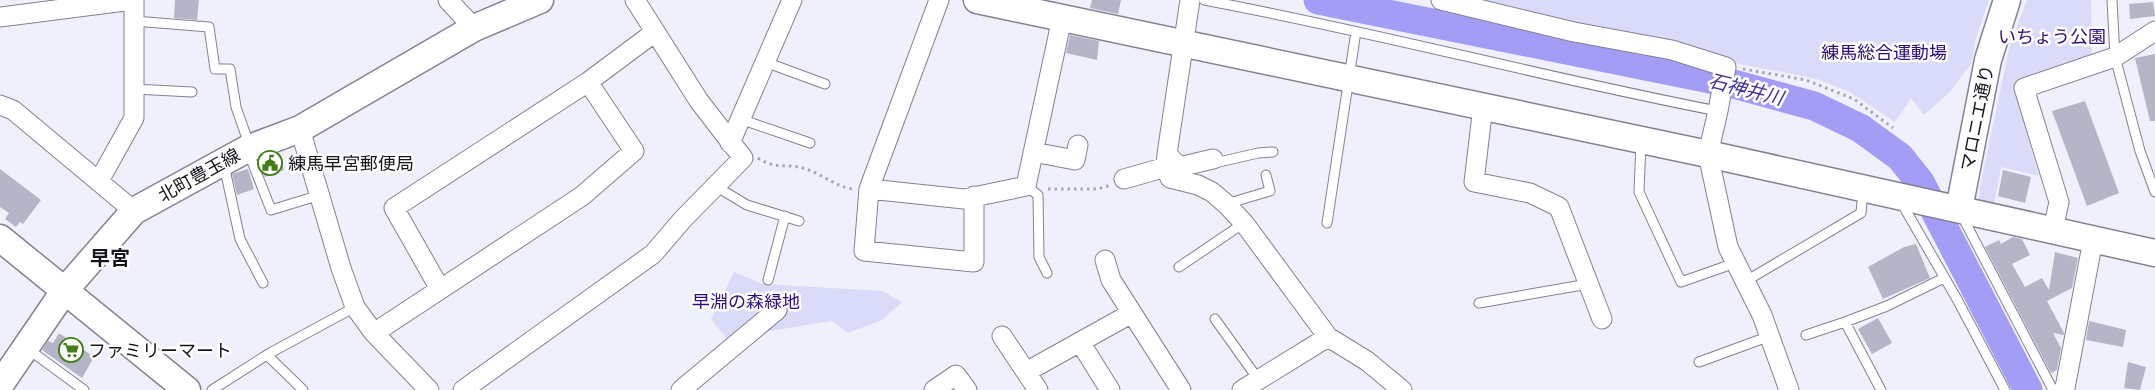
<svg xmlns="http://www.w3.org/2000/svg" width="2155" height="390" viewBox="0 0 2155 390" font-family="Quicksand,'Noto Sans JP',sans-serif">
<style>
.green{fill:#dadaf9}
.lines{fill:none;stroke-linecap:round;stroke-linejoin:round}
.river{stroke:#a39df6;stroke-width:29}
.building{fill:#b5b5c8}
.lane-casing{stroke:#828294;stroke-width:11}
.street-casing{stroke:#828294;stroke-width:21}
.secondary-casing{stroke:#828294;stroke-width:29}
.path{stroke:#a7a7b1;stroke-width:3;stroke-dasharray:2.5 4;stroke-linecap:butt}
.lane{stroke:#fff;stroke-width:9}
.street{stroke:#fff;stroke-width:19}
.secondary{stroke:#fff;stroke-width:26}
.labels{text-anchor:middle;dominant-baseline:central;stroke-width:5;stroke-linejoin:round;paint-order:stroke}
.park-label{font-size:18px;fill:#2e0e77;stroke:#fff}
.street-label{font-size:18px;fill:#15151b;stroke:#fff}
.poi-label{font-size:18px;fill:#15151b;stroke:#fff;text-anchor:start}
.water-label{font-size:19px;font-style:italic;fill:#443096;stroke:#fff}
.quarter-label{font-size:20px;font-weight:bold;fill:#15151b;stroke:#fff}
</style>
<rect width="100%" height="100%" fill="#f0f0fc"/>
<path class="green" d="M1456,0H1989L1976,38L1971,64L1950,92L1924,115L1911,98L1895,122L1850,92L1817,79L1725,61Z
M2027,0H2091L2092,61L2014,86L2039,176L2001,167L1994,205L1979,201L1980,187L2010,45Z
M734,272L763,284L882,291L902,302L882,320L848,333L832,321L764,332L731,344L711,319Z"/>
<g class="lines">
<path class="river" d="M1318,0L1730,83L1814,106L1860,128L1900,157L1920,182L2028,390"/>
</g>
<path class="building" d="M175,0H199L197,20L174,18Z
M1092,0H1121L1118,14L1090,8Z
M2153,2L2155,16L2130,19L2129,4Z
M1070,35L1099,41L1097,60L1066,53Z
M2155,54V121H2150L2135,58Z
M2085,101L2119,193L2087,206L2052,111Z
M279,153L284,170L265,177L258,161Z
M0,169L41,200L23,224L20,222L16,227L5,219L9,213L0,207Z
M248,169L254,189L237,195L232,174Z
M2003,170L2031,177L2025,203L1998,196Z
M2013,237L2022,239L2030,255L2012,264L2025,287L2042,278L2049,290L2055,252L2078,258L2072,288L2047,301L2064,333V335L2053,333L2061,348L2057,370L2051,373L1985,247L1999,240L2001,244Z
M1916,244L1930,278L1883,299L1868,267L1904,247Z
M1878,318L1892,343L1872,354L1858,329Z
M2089,321L2126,330L2123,347L2086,340Z
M59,333L94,357L82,378L42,350L48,341L53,343Z
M2128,362L2146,367L2140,390L2124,388Z"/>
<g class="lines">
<defs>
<path id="lane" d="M1204,0C1376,32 1546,78 1718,111
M2112,0L2115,57L2140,151L2155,192
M134,21L209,27L215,69H230L236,107L250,147
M765,62L825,84
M134,89L192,92
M740,119L810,143
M1641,142L1639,192L1681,282L1735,263
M248,151L271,210L320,195
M1213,160L1215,163L1258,153L1273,152
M224,165L240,239L263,283
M1026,186L1038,195L1039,257L1047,273
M717,187L747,205L799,221
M1901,202L1958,301L2005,390
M1226,204L1270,191L1266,175
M1962,216L2053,390
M1327,223L1355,38
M1179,267L1244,223
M768,280L785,216
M1746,281L1861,213L1863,190
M1479,303L1588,284
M1215,319L1258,379
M1806,335L1845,322
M28,349L84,390
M267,355L303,390
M1699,362L1770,336
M212,390L270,353L355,307
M1881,390L1845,322L1887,306L1944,278"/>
<path id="street" d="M448,0L474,28
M939,0L869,189L864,251L974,262V196
M1190,0L1167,154L1166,167L1170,178L1198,185L1212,192L1226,204L1244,223L1328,337L1367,361L1402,390
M1441,0L1574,32L1672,50L1726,67L1718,111L1708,154L1728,247L1762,315L1789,390
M0,17L133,0
M0,105L13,110L134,211
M1483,106L1474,182L1530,193L1559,207L1602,319
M300,129L341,268L355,307L374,333L429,390
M730,143L792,0
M1033,152L1075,160L1078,145
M1167,154L1179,167L1213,159
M1124,179L1166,167
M99,181L134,118V0
M869,189L964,199L1026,186L1062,18
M2053,230L2059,202L2024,88L2115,57L2155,31
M1105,260L1111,280L1132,313
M440,289L394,208L588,82L655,32
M374,333L582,196L634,151L588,82
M1002,336L1038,390
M1080,342L1110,390
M1026,372L1132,313L1181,390
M463,390L653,254L683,219L743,158L699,101L635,0
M681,390L777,310
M934,390L956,375L967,390
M1242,390L1328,337
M2063,390L2065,388L2093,240"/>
<path id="secondary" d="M977,0L1708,154L2155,253
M1959,209L1988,60L2007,0
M0,238L187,390
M0,385L65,290L134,211L247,149L300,129L474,28L540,0"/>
</defs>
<use href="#lane" class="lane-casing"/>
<use href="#street" class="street-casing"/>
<use href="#secondary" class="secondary-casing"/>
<path class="path" d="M1743,69L1806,80L1854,99L1893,128
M758,158C775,170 786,163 803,168C821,173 837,188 854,189
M1048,189H1098L1111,185"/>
<use href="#lane" class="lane"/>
<use href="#street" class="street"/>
<use href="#secondary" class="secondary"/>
</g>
<defs>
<symbol id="civic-ring" viewBox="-11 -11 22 22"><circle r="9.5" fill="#fff" stroke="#427d19" stroke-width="1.5"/><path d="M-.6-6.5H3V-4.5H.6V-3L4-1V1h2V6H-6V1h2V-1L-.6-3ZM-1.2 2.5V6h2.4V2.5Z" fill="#427d19"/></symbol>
<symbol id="supermarket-ring" viewBox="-11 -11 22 22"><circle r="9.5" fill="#fff" stroke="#427d19" stroke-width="1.5"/><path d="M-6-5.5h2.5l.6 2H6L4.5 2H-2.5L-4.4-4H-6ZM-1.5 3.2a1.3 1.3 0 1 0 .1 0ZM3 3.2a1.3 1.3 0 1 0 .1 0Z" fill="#427d19"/></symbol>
</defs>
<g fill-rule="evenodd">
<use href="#civic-ring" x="256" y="149" width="28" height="28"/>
<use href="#supermarket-ring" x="57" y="336" width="28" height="28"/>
</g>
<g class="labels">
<g class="park-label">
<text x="2052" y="36">いちょう公園</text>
<text x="1884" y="52">練馬総合運動場</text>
<text x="746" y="301">早淵の森緑地</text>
</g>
<g class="street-label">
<text transform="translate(1977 118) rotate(-79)">マロニエ通り</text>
<text transform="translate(199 175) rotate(-29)">北町豊玉線</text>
</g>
<g class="poi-label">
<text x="288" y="163">練馬早宮郵便局</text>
<text x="88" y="350">ファミリーマート</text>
</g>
<g class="water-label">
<text transform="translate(1746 89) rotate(14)">石神井川</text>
</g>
<g class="quarter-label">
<text x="110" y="257">早宮</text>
</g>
</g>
</svg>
